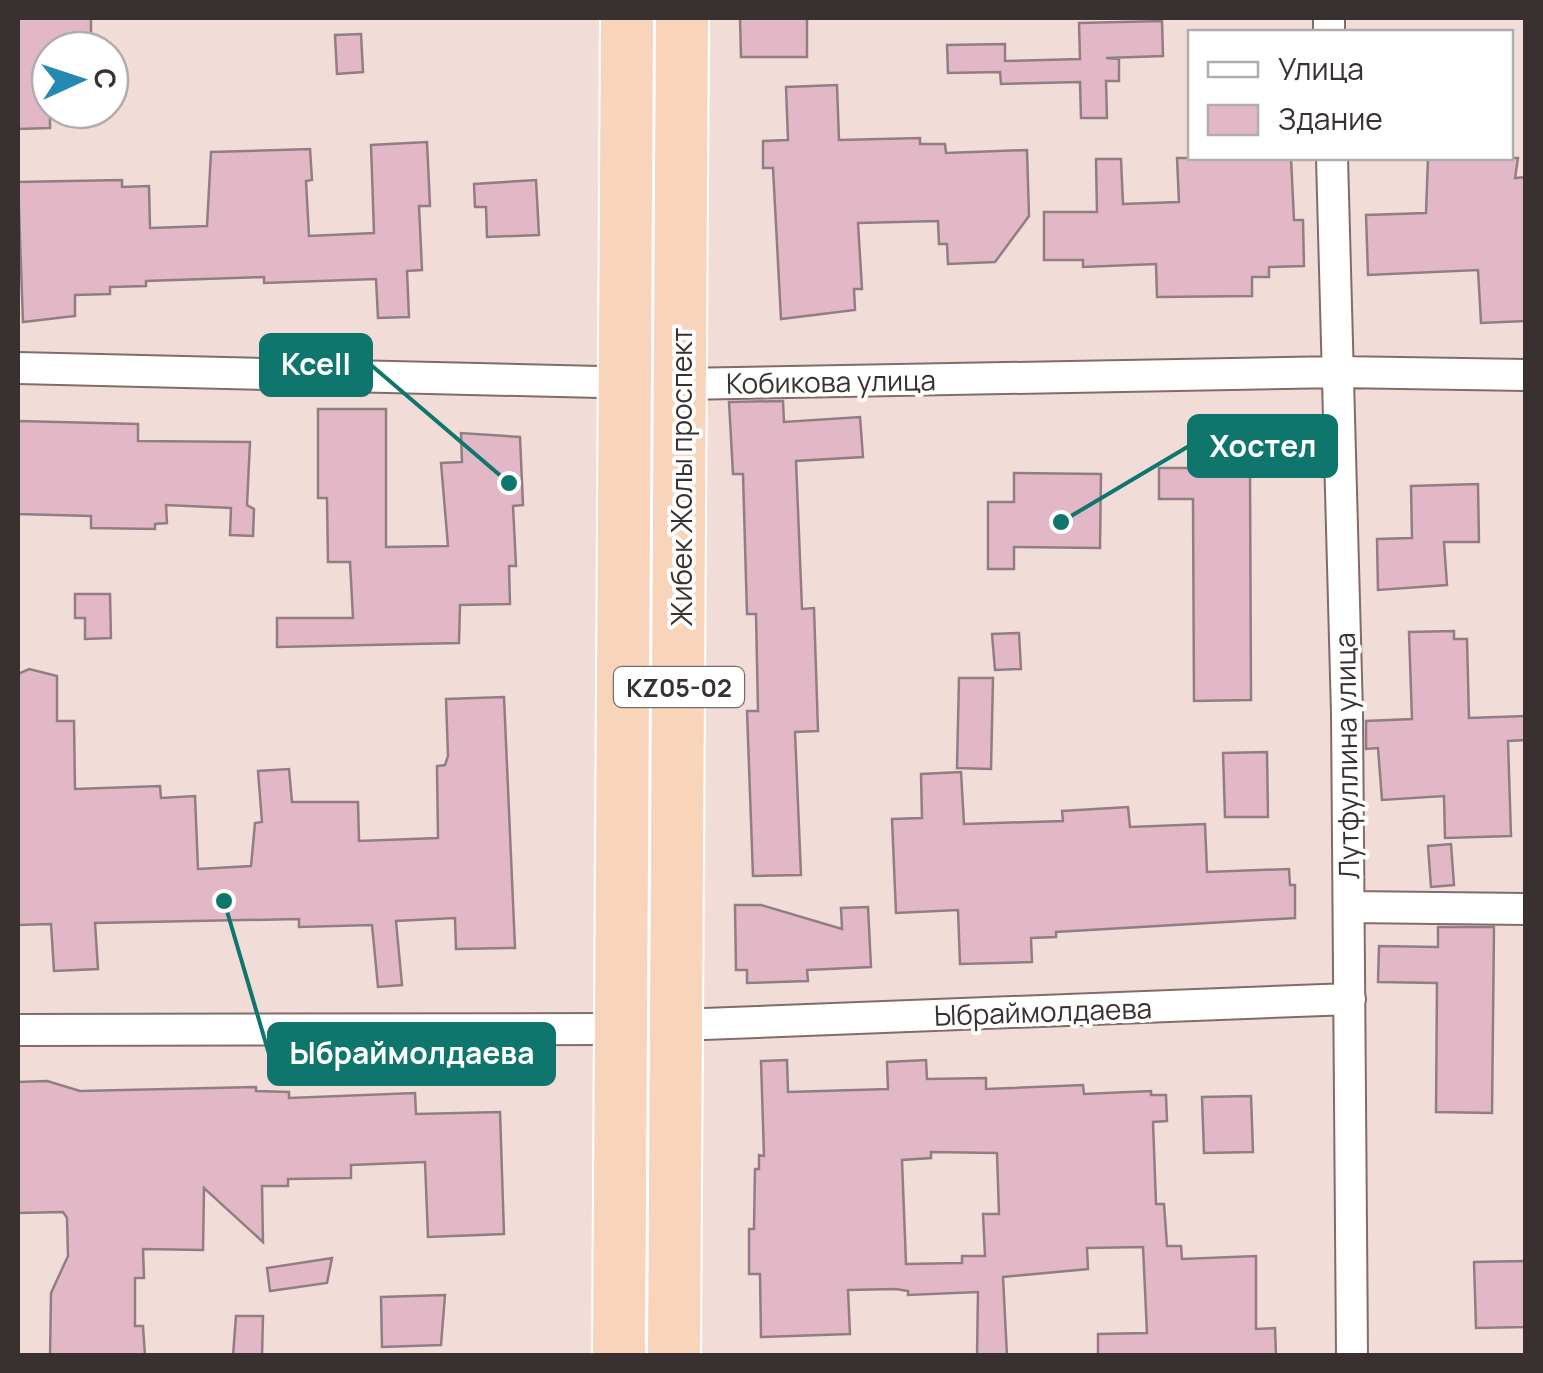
<svg xmlns="http://www.w3.org/2000/svg" width="1543" height="1373" viewBox="0 0 1543 1373" font-family="Manrope,sans-serif">
<style>
.building{fill:#e3b8c6;stroke:#917e84;stroke-width:2.5;fill-rule:evenodd}
.lines{fill:none;stroke-linecap:round;stroke-linejoin:round}
.minor-casing{stroke:#806c69;stroke-width:34}
.trunk-casing{stroke:#fff;stroke-width:56}
.minor{stroke:#fff;stroke-width:30}
.trunk{stroke:#f7d4ba;stroke-width:52}
.labels{text-anchor:middle;dominant-baseline:central;stroke-width:8;stroke-linejoin:round;paint-order:stroke}
.shield{fill:#fff;stroke:#746f6d;stroke-width:2.5}
.shield-label{font-size:25px;font-weight:bold;fill:#39312f}
.street-label{font-size:28px;fill:#39312f;stroke:#fff}
.leader{fill:none;stroke:#0f766e;stroke-width:4}
.callout-dot{fill:#0f766e;stroke:#fff;stroke-width:4}
.callout{fill:#0f766e;stroke:#0f766e;stroke-width:4}
.callout-label{font-size:30px;text-anchor:middle;font-weight:bold;fill:#fff}
</style>
<rect width="100%" height="100%" fill="#f2dcd8"/>
<path class="building" d="M18,18H91V48L50,50V128L18,129Z
M740,18H807V57H741Z
M1162,21L1163,56L1106,58L1119,59V81H1106L1107,118H1081L1080,82L1001,84L1000,72L948,73L947,45L1005,44V61L1080,59L1079,23Z
M361,34L363,72L337,74L335,35Z
M837,85L839,140L920,138V144H945L946,153L1027,150L1029,216L995,262L948,264L947,244H939L938,221L858,223L862,289H854L855,310L781,319L773,168H763V141L788,140L786,87Z
M427,142L430,206H419L422,270L407,271L409,317L378,318L376,279L264,283V277L146,281V286L110,287V294L75,295V316L23,322L18,182L122,180V187L149,186L150,228L207,226L211,152L310,149L312,180L306,181L309,236L374,233L371,145Z
M1177,158H1291L1294,220H1303L1304,266L1269,267V277H1252V296L1157,297L1156,264L1083,267V260H1044V212H1097L1096,159H1121L1123,204L1179,202Z
M1428,158H1518L1515,178L1526,177V321L1481,323L1478,270L1368,275L1366,215L1426,213Z
M536,180L539,235L487,237L486,207H475L474,184Z
M783,401L784,422L860,417L863,457L796,461L802,609L814,608L818,731L795,732L801,875L753,876L747,711H758L756,614H747L743,474H733L729,402Z
M318,409H386V547L448,546L441,463L462,462L461,433L520,437L523,505L513,506L516,566H509L510,604L460,605L459,643L277,647V618H353L350,562H328L327,498H318Z
M18,421L138,424V441L250,442L247,505L254,509L253,536L230,535L231,508L166,505L167,523L155,524V529L91,528V516L18,514Z
M1159,468H1250L1251,700L1194,701L1193,499H1159Z
M1014,473L1101,474L1100,548L1014,547V569H988V502H1014Z
M1478,484L1479,542H1444L1447,585L1378,590L1377,539L1412,538L1411,486Z
M75,594H110L111,638L85,639V618H75Z
M1454,631V639H1467L1469,718L1526,716V740L1508,741L1511,836L1445,838L1444,796L1382,800L1378,748L1366,749V721L1412,719L1409,632Z
M1019,633L1021,669L995,670L992,634Z
M29,669L57,676V721H74L75,789L160,786L161,798L195,796L198,869L251,866L255,823L262,822L258,771L289,769L292,802H358L359,841L438,838L437,766L445,765L448,756L446,699L504,697L515,948L456,949L455,918L396,921L402,985L378,987L372,925L299,927V919L95,923L98,969L54,971L51,924L18,925V674Z
M959,678H993L991,769L957,768Z
M1267,752L1268,817H1225L1223,753Z
M961,772L964,824L1063,821L1062,811L1128,807L1130,827L1205,824L1207,872L1289,869L1290,885H1295V918L1056,932V937L1031,938L1032,962L960,964L958,910L896,913L892,819L922,818L921,774Z
M1451,844L1454,885L1431,887L1428,846Z
M735,905H761L842,929L841,908L868,907L871,967L807,970L808,981L747,983V970H736Z
M1438,927H1494L1492,1113L1436,1112L1437,983L1378,982L1379,946L1438,947Z
M787,1060L788,1092L888,1089L887,1062L926,1060L927,1079L986,1078V1089L1083,1085L1084,1094L1151,1091V1095H1166L1167,1121L1153,1122L1156,1204H1164L1167,1246H1181L1182,1259L1256,1256V1329L1275,1328L1276,1356H1098V1334L1147,1333L1143,1247L1087,1248L1088,1269L1003,1277L1007,1356H977L978,1292L908,1295V1291L896,1289L848,1290L850,1334L761,1337L760,1274H749V1229H754L755,1169H759V1155L764,1156L761,1061ZM931,1152L997,1153L999,1214H983L985,1256H962V1263L906,1264L902,1160L931,1158Z
M47,1081L80,1091L256,1087V1091L289,1092V1098L415,1093L416,1114L500,1112L504,1234L428,1237L425,1162L351,1165V1178L288,1179V1186H262L263,1242L204,1188L203,1250L143,1249L144,1278H135V1326H143L145,1356H50L51,1293L68,1256L67,1218L63,1212L18,1213V1082Z
M1251,1096L1253,1152L1204,1153L1202,1097Z
M332,1258L327,1283L270,1291L267,1268Z
M1526,1261V1327L1476,1328L1474,1262Z
M445,1295L441,1345L382,1347L381,1297Z
M236,1316H263L262,1356H233Z"/>
<g class="lines">
<defs>
<path id="minor" d="M1329,18V32
M1332,158L1347,713L1352,1356
M18,368L681,384L1338,372L1526,375
M1349,907L1526,909
M677,1025L1350,999
M18,1030L622,1029"/>
<path id="trunk" d="M619,1356L627,18
M674,1356L682,18"/>
</defs>
<use href="#minor" class="minor-casing"/>
<use href="#trunk" class="trunk-casing"/>
<use href="#minor" class="minor"/>
<use href="#trunk" class="trunk"/>
</g>
<g class="labels">
<rect class="shield" x="614" y="667" width="130" height="40" rx="8"/>
<g class="shield-label">
<text x="679" y="687">KZ05-02</text>
</g>
<g class="street-label">
<text transform="translate(831 381) rotate(-1)">Кобикова улица</text>
<text transform="translate(681 477) rotate(-90)">Жибек Жолы проспект</text>
<text transform="translate(1346 756) rotate(-91)">Лутфуллина улица</text>
<text transform="translate(1043 1011) rotate(-2)">Ыбраймолдаева</text>
</g>
</g>
<path class="leader" d="M509 483L371 365M1061 522L1189 446M224 901L269 1054"/>
<g class="callout-dot">
<circle cx="509" cy="483" r="10"/>
<circle cx="1061" cy="522" r="10"/>
<circle cx="224" cy="901" r="10"/>
</g>
<g class="callout">
<rect x="261" y="335" width="110" height="60" rx="10"/>
<rect x="1189" y="416" width="147" height="60" rx="10"/>
<rect x="269" y="1024" width="285" height="60" rx="10"/>
</g>
<g class="callout-label">
<text x="316" y="375">Kcell</text>
<text x="1263" y="457">Хостел</text>
<text x="412" y="1064">Ыбраймолдаева</text>
</g>
<rect width="1543" height="1373" fill="none" stroke="#39312f" stroke-width="40"/>
<rect x="1188" y="30" width="325" height="130" fill="#ffffff" stroke="#b0adac" stroke-width="2.5"/>
<rect x="1208" y="62" width="50" height="15" fill="#ffffff" stroke="#b0adac" stroke-width="2.5"/>
<text x="1278" y="80" font-size="30" fill="#39312f">Улица</text>
<rect x="1208" y="105" width="50" height="30" fill="#e3b8c6" stroke="#b0adac" stroke-width="2.5"/>
<text x="1278" y="130" font-size="30" fill="#39312f">Здание</text>
<g transform="translate(80 80) rotate(87)"><circle r="48" fill="#ffffff" stroke="#b0adac" stroke-width="2.5"/>
<path d="M0-8L18 38L0 25L-18 38Z" fill="#2489b3"/>
<text y="-15" font-size="28" font-weight="bold" text-anchor="middle" fill="#39312f">С</text>
</g>
</svg>
